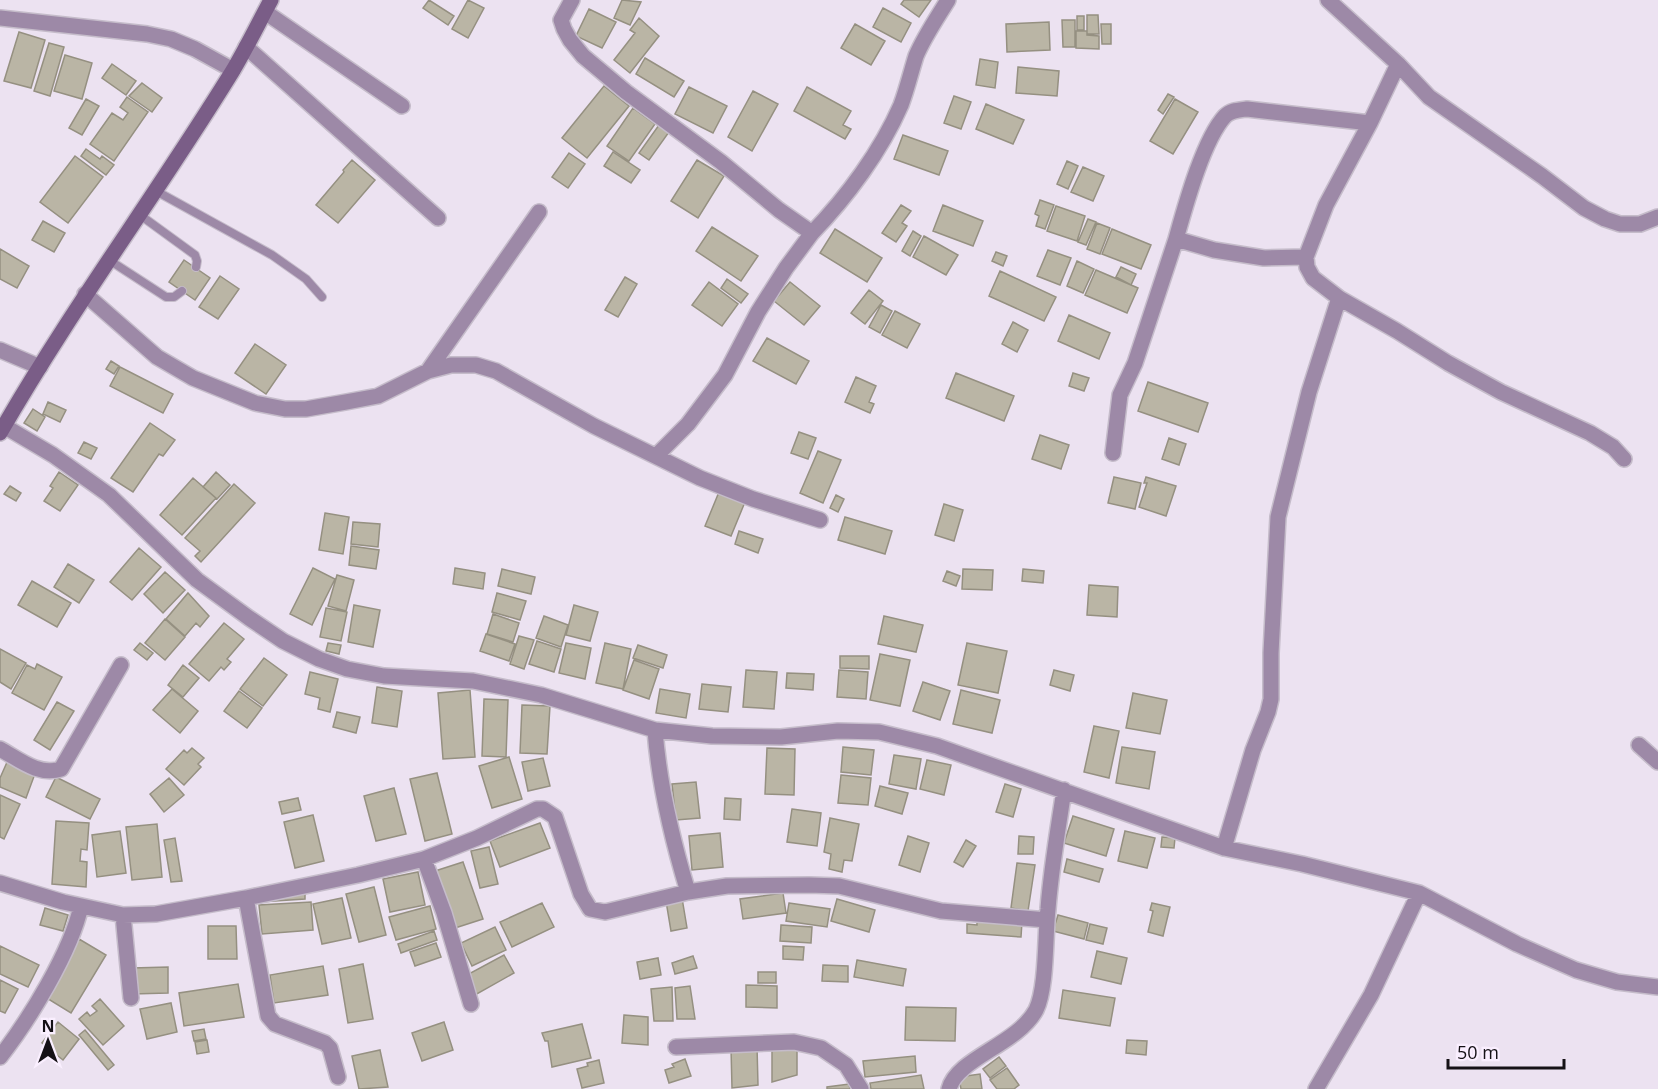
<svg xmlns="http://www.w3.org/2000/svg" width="1658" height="1089" viewBox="0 0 1658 1089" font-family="'Open Sans',sans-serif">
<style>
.building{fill:#bab5a5;stroke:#959081;stroke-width:1.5}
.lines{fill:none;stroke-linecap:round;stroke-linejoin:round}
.lane-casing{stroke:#c5bcca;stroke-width:10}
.street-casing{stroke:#c5bcca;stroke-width:18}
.secondary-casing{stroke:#c5bcca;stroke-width:18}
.lane{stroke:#9d89a7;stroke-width:8}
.street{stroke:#9d89a7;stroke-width:15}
.secondary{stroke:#7a5d87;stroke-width:15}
</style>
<rect width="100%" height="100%" fill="#ece2f1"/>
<path class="building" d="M429,0L454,16L448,25L423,8Z
M468,0L484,8L468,38L452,29Z
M622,0L641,2L630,25L614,18Z
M904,0H931L919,17L901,4Z
M883,8L911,23L901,42L873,27Z
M589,9L616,22L602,48L576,36Z
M1087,15H1098L1099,34H1087Z
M1077,16H1084V30H1077Z
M639,18L659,36L630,73L614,60L635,33L630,30Z
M1062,20H1075V47H1063Z
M1049,22L1050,50L1007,52L1006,24Z
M855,24L885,41L871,65L841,48Z
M1101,24H1111V44H1102Z
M1076,31H1087V35L1099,36V49L1076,48Z
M19,32L45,40L31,88L4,81Z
M49,43L64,47L50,96L34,91Z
M65,55L92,63L82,99L54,91Z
M645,58L684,81L674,97L636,74Z
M980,59L998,62L995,88L976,85Z
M112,64L136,81L126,95L102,78Z
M1018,67L1059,71L1057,96L1016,93Z
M142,83L162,98L152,112L129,96Z
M604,86L629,106L587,158L562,138Z
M689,87L727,106L713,133L675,114Z
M807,87L851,111L843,125L851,129L845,139L794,111Z
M753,91L778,104L752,151L728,137Z
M1168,94L1174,97L1163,114L1158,110Z
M954,96L971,102L961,129L944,123Z
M127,97L148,112L114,161L90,144L112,113L123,120L128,113L120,107Z
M86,99L99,106L82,135L69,128Z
M1175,99L1198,112L1173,154L1150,141Z
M986,104L1024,120L1013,144L976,129Z
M633,108L655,124L629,161L607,146Z
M659,125L669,132L649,160L639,153Z
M903,135L948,151L939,175L894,159Z
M86,149L100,159L102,156L114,165L106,175L81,156Z
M613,152L640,170L631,183L604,166Z
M569,153L585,164L568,188L552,177Z
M75,156L103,177L68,223L40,202Z
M352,160L375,180L338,223L316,205L344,172L343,170Z
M697,160L724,176L698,218L671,201Z
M1067,161L1078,166L1068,189L1057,184Z
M1083,167L1104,176L1093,201L1071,192Z
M1040,200L1054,205L1045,229L1036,226L1039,216L1035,214Z
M901,205L911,211L902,223L907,226L896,242L882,233Z
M943,205L983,221L973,246L933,231Z
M1056,206L1085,216L1077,241L1047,231Z
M1088,219L1096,222L1086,245L1078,242Z
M43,221L65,233L54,252L32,240Z
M1097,223L1110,228L1100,254L1087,249Z
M712,227L758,256L741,281L696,251Z
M835,229L882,258L867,282L820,253Z
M1112,229L1151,245L1141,269L1102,254Z
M913,231L921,236L910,256L902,251Z
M924,236L958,255L946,275L913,257Z
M0,249L29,266L17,288L0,279Z
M1048,250L1071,258L1060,285L1037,276Z
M996,252L1007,256L1003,266L992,261Z
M184,260L210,278L195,300L169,282Z
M1077,261L1094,269L1083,293L1067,286Z
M1121,267L1136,274L1131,285L1116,277Z
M1096,270L1138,288L1127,313L1085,295Z
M1000,271L1056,297L1044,321L989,296Z
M220,276L239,289L218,319L199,307Z
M625,277L637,284L618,317L605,310Z
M727,279L748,294L741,303L721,288Z
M709,282L738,304L722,326L692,305Z
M790,282L820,306L804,325L774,301Z
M869,290L883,301L865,324L851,313Z
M881,305L892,311L880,333L869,327Z
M895,311L920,324L907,348L882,335Z
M1069,315L1110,333L1099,359L1058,341Z
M1013,322L1028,330L1017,352L1002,344Z
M767,338L809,361L796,384L753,361Z
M255,344L286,365L266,394L235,373Z
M111,361L119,366L114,374L106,369Z
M120,367L173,394L163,413L110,386Z
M956,373L1014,396L1004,421L946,398Z
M1073,373L1089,378L1084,391L1069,386Z
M856,377L876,386L869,402L874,404L870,413L845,402Z
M1148,382L1208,403L1198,432L1138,411Z
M48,402L66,410L60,422L43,414Z
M33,409L45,417L37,431L24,423Z
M150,423L175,440L163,456L159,454L133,492L111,478Z
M799,432L816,438L808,459L791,453Z
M1040,435L1069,445L1061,469L1032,459Z
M1169,438L1186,444L1179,465L1162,459Z
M84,442L97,448L91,459L78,453Z
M818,451L841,460L823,503L800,493Z
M59,472L78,485L60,511L44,501L53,488L50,486Z
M216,472L230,485L217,499L203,487Z
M1114,477L1141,483L1135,509L1108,503Z
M1146,477L1176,486L1166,516L1139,507L1147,483H1144Z
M193,478L216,498L182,535L160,515Z
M234,484L255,503L201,562L195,556L200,551L185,538Z
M10,486L21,493L16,501L4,494Z
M719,492L745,502L731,536L705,526Z
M836,495L844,499L838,512L830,508Z
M944,504L963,510L954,541L935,535Z
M325,513L349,517L343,554L319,550Z
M845,517L892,531L885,554L838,540Z
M353,522L380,524L378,547L351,544Z
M739,531L763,539L758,553L735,544Z
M351,546L379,550L376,569L349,565Z
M139,548L161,567L132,600L110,582Z
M68,564L94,580L79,603L54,587Z
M313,568L335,579L312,625L290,614Z
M455,568L485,573L483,589L453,584Z
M502,569L535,577L531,594L498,586Z
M963,569L993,570L992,590L962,589Z
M1023,569L1044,571L1043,583L1022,581Z
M947,571L960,576L956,586L943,581Z
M165,572L185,590L163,613L144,594Z
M337,575L354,580L346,611L328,606Z
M32,581L71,603L57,627L18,605Z
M1089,585L1118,587L1117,617L1087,615Z
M188,593L209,616L200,627L196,623L185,636L166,619Z
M497,593L526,601L520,620L492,612Z
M354,605L380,610L373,647L348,642Z
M574,605L598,612L590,641L566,635Z
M326,608L347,612L341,641L320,637Z
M493,614L519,623L513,642L487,634Z
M544,616L568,625L561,647L536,638Z
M884,616L923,625L916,652L878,644Z
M165,619L185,637L165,660L145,643Z
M224,623L244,639L227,659L231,662L224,670L221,667L209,681L189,664Z
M486,634L515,644L509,661L480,651Z
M519,636L534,640L524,669L510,664Z
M537,641L561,649L554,672L529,664Z
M140,643L153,653L147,660L134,650Z
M328,643L341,645L339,654L326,651Z
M566,643L591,648L585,679L559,673Z
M605,643L631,649L623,689L596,683Z
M967,643L1007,651L998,693L958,685Z
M638,645L667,655L663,668L633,658Z
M0,649L26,663L11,689L0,682Z
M880,654L910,660L900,706L870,700Z
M840,656H869V669L840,668Z
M264,658L287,675L263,706L240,689Z
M634,660L659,669L649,699L623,690Z
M37,664L62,677L44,710L12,693L27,665L35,669Z
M183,665L199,678L183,697L168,685Z
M746,670L777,672L774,709L743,707Z
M839,670L868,672L866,699L837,697Z
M1054,670L1074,675L1070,691L1050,685Z
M310,672L338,679L330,712L318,709L320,698L305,694Z
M787,673L814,674L813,690L786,688Z
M923,682L950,691L940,720L913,711Z
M702,684L731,687L728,712L699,709Z
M377,687L402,691L397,727L372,723Z
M172,689L198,711L180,733L153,710Z
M660,689L690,694L686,718L656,713Z
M470,690L475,757L443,759L438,693Z
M961,690L1000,700L992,733L953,724Z
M239,691L262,708L247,728L224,711Z
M1133,693L1167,700L1160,734L1126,728Z
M484,699L508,700L506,757L482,756Z
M57,702L74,711L50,750L34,740Z
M522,705L550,706L547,754L520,753Z
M337,712L360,717L356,733L333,727Z
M1094,726L1119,731L1109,778L1084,772Z
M843,747L874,750L871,775L841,772Z
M1122,747L1155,752L1149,789L1116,783Z
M192,748L204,758L198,764L201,767L184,785L166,769L184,750L187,753Z
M767,748L795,749L794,795L765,794Z
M894,755L921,759L916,789L889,784Z
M509,757L522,799L492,808L479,766Z
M543,758L550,786L528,791L522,762Z
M8,760L36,771L26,798L0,787V778Z
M927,760L951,765L944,795L920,789Z
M437,773L452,834L425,841L410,779Z
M841,775L871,778L868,805L838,803Z
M56,777L100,799L90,819L46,797Z
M169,778L184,795L164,812L150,794Z
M696,782L700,818L676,820L672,784Z
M1005,784L1021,789L1013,817L996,812Z
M880,786L908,793L902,814L875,806Z
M394,788L406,834L376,841L364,796Z
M0,795L20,804L4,839L0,837Z
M298,798L301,810L282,814L279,802Z
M725,798L741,799L740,820L724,819Z
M792,809L821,813L817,846L787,842Z
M313,815L324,861L295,868L284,822Z
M1073,816L1114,829L1106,856L1064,843Z
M830,818L859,824L852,861L844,860L842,872L829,869L831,854L824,852Z
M56,821L89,823L87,850L81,849L80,861L87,862L86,887L52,884Z
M540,823L550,848L500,867L490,841Z
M157,824L162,877L132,880L126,827Z
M120,831L126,873L97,877L92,835Z
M1125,831L1155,838L1147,868L1118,861Z
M720,833L723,867L692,870L689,836Z
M908,836L929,843L920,872L899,865Z
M1019,836L1034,837L1033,854H1018Z
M1162,837L1175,838L1174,848L1161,847Z
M175,838L182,881L171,882L164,840Z
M966,840L976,846L963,867L954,862Z
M489,847L498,884L480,888L471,851Z
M1067,859L1103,869L1099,882L1064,872Z
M463,862L483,919L455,928L435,871Z
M1017,863L1035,865L1028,911L1011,908Z
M418,872L425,905L390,912L383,879Z
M374,887L386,935L359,942L346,894Z
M305,893V899L259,902Z
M783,893L786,913L743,919L740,899Z
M342,898L351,938L322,944L313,904Z
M682,898L687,928L671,931L666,901Z
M837,899L875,910L869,932L831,921Z
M311,902L313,930L262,934L259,905Z
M542,903L554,927L512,947L500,922Z
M789,903L830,909L827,927L786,921Z
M1152,903L1170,907L1163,936L1148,932L1153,911L1150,910Z
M430,906L436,929L396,940L389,917Z
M45,908L68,915L63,931L40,925Z
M1058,915L1088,923L1084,939L1053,931Z
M977,919L1022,922L1021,937L967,933V924L977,925Z
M1090,924L1107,928L1103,944L1086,940Z
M781,925L812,927L811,943L780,941Z
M208,926H236L237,959H208Z
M495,927L506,950L472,966L461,943Z
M434,931L437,940L401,953L398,944Z
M79,939L106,955L71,1013L45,997Z
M436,943L441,957L415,966L410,952Z
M0,946L39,965L28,987L0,974Z
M783,946L804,947L803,960L783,959Z
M1097,951L1127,958L1121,984L1091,977Z
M504,955L514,973L475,995L465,976Z
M693,956L697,968L675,974L672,963Z
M658,958L661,975L640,979L637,962Z
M857,960L906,969L903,986L854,977Z
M363,964L373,1019L348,1023L339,969Z
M823,965L848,966V982L822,981Z
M323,966L328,995L274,1003L270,975Z
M168,967V993L132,994V968Z
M758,972H776V983H758Z
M0,980L18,989L5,1013L0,1011Z
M238,984L244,1017L184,1026L179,993Z
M746,985L777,986V1008L746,1007Z
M690,986L695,1019H677L675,988Z
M672,987L673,1021H654L651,989Z
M1063,990L1115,998L1110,1026L1059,1018Z
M100,999L124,1026L103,1045L79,1019L87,1012L90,1016L97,1011L92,1006Z
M171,1003L177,1032L147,1039L140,1009Z
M906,1007L956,1008L955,1041L905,1040Z
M624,1015L648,1017V1045L622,1043Z
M58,1022L79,1039L63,1060L42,1043Z
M444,1022L453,1050L422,1061L412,1033Z
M582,1024L591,1058L552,1067L548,1041H545L542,1033Z
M204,1029L206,1039L194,1041L192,1031Z
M85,1030L114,1065L108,1070L79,1035Z
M207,1040L209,1052L197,1054L195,1042Z
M1127,1040L1147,1041L1146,1055L1126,1053Z
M757,1046L758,1085L732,1088L731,1048Z
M772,1047H797V1075L772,1082Z
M380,1050L388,1087L359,1089L352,1056Z
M915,1056L916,1072L865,1077L863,1061Z
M999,1057L1006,1066L990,1078L983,1069Z
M685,1059L691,1076L669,1083L665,1070L674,1067L672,1064Z
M599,1060L604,1083L582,1088L577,1069L588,1066L587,1063Z
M1007,1068L1019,1085L1014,1089H997L990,1080Z
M980,1074L982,1089H961L959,1077Z
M921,1075L924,1089H871L870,1083Z
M849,1084L850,1089H827V1087Z"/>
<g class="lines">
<defs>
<path id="lane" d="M156,191L272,255L306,279L322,297
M140,215L195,255L197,261L196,267
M109,260L166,297H174L182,291"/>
<path id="street" d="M572,0L561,20L564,29L570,40L583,56L626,92L721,162L779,210L812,233C847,197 881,151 901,105C907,89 911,72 916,56C924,37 937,18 948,0
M1328,0L1398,64L1429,97L1542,176L1584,208L1605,219L1620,224H1640L1658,217
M265,12L402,106
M0,18L147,34L171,39L195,49L233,70
M246,47L438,218
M1370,123L1326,205L1306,257L1307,267L1313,278L1339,298L1397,331L1448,363L1501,392L1590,433L1613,447L1624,459
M1176,239C1185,207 1203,140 1225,116C1231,110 1239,110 1247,109L1370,123L1398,64
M85,294L157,357L193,378L255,403L285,409H306L346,402L378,396L428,371L451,365H476L496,371L594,426L700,478L753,499L820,520
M0,350L40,367
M428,371L539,212
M4,426L53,455L109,495L197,580L249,618L283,641L319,659L347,669L384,676L473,681L541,695L655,730L712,736L781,737L838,731L879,732L937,746L1224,848L1302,864L1419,893L1517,944L1576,970L1617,982L1658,987
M1113,453L1120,395L1135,363L1176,239L1214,250L1264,258L1306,257
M656,456L688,424L725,375L758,312L786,268L812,233
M655,730C659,785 672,839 688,892
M1639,745L1658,762
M0,749C20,760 38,776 61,769L121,665
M1224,848L1253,750L1268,712L1271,699V653L1278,517L1309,392L1339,298
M424,859L444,913L471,1004
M0,883L63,902L123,915L156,914L246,898L358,875L424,859L477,838L537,809H543L555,817L581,894L590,909L605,912L688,892L727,886L809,885L839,886L941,911L1047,920
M246,898L268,1016L275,1024L325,1043L330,1048L338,1077
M123,915L131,998
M676,1047L794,1042L821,1048L846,1065L861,1089
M0,1057C29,1020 71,952 81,906
M949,1089C957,1058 1017,1045 1036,1010C1047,988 1045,935 1048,909C1051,869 1058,830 1064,790
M1316,1089L1371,995L1419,893"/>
<path id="secondary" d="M0,433C71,309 157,194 232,72C246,49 258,24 271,0"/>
</defs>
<use href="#lane" class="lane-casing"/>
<use href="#street" class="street-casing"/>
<use href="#secondary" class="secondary-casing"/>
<use href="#lane" class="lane"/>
<use href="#street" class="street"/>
<use href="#secondary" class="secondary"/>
</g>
<g transform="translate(48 1041)" stroke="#faefff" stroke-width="4.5" paint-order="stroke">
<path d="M0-4.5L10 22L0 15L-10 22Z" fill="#151116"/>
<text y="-9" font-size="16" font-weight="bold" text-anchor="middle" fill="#151116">N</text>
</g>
<path d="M1448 1059v9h116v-9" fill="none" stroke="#151116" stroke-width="3"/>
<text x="1457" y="1059" font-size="18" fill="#151116" stroke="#faefff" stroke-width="4.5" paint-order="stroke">50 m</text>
</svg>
